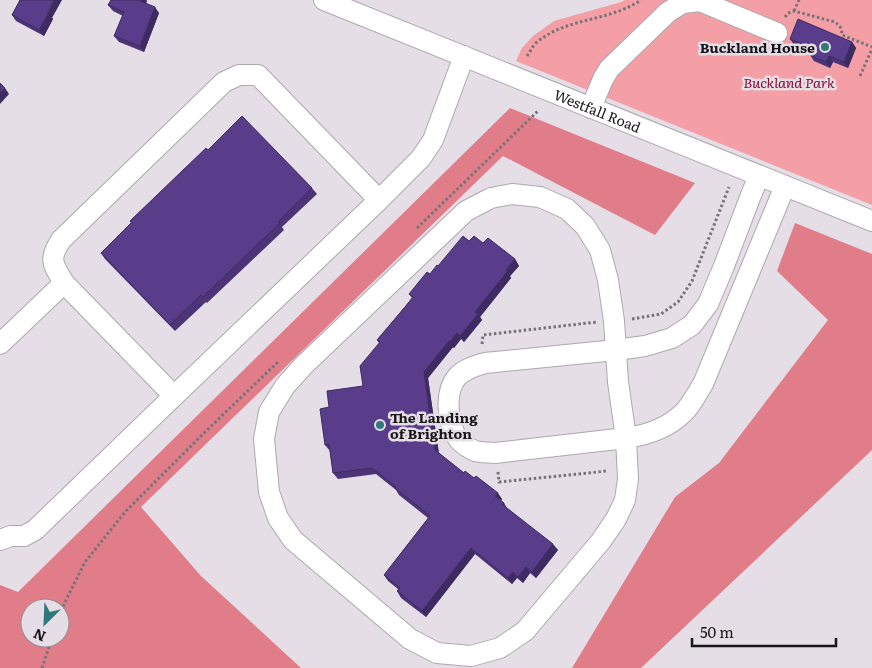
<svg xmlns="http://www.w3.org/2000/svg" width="872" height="668" viewBox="0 0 872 668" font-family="Literata,serif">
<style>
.green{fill:#f49ea6}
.forest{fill:#e07d88;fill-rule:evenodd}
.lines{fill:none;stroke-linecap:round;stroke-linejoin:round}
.minor-casing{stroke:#aea7ae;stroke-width:22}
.path{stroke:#777277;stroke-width:3;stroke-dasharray:2.5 2.5;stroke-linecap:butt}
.minor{stroke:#fff;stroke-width:20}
.wall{fill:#4d3477}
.shaded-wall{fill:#3e2b61}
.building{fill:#593d8a;stroke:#3e2b61}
.poi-dot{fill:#2f7979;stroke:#e5dee6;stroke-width:2}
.labels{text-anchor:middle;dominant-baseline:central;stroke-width:5;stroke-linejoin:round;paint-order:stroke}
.poi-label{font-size:14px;font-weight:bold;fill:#181518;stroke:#e5dee6;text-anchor:end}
.park-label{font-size:14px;font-style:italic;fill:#870c2f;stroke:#e5dee6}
.street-label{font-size:14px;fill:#181518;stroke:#e5dee6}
</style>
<rect width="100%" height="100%" fill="#e5dee6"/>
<path class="green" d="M625,0H872V205L516,61L522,48L533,36L554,21L621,2Z"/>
<path class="forest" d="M510,108L695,183L655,235L503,156L141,507L201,576L301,668H0V585L18,592ZM30,608H60V638H30Z
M795,223L872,254V450L641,668H572L675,497L719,463L828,320L777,271Z"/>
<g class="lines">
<defs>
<g id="minor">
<path id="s1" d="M324,0L872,221"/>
<path d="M591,108L603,79L609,69L668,12L683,3L700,1L777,33"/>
<path d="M759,176L751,195L724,266L708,304L692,325L672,338L645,346L616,350L485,363C475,366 464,369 457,377C444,392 447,425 459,440C462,444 471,449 475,451C481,453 489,452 495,453L626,438C647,435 667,429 683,413C691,406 697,393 703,384L785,186"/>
<path d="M512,194L540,197L567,209L585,226L600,250L608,280L614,321L618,382L626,438L628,479L625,500L616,519L601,541L525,631L500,648L471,656L437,653L410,639L293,540L278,518L269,492L264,439L269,412L285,386L304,365L466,211L491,198Z"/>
<path d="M379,200L174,396L64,283C53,264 48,260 61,240L224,82L239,75H258L379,200L421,158L433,140L464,56"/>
<path d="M0,344L64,283"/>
<path d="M0,540L11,536H24L35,530L174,396"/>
</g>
</defs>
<use href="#minor" class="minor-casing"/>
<path class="path" d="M794,11L799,0
M785,17L788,13L794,11L835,22C840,26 842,28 842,35L872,47
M527,56C530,52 532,47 536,43C566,17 609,22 641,0
M860,76L872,49
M417,228L539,110
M632,319L661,314L678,302L692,281L729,187
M482,344L483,335L597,322
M498,472L499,482L607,471
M60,616L65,602L85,562L125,512L207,430L279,361
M42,668L52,638"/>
<use href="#minor" class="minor"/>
</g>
<path class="wall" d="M19,0L52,18L53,19L44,36L16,21L12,15L20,1Z
M111,0H146L147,1L146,3L159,13L144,52L119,42L114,36L123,16L113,11L108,5Z
M790,39L852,42L856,48L848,68L833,62L830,68L814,61L810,55L811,53L794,45Z
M208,150L312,188L317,194L282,227L284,230L207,303L206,302L175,331L105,259L101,253L131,223L130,221Z
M469,241L483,243L515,259L519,266L510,276L511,278L480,317L482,320L464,342L461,339L454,348L453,347L428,378L439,453L464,473L502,499L501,501L504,503L507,508L558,550L536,578L530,573L523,583L517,578L512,584L475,554L426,617L401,598L397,591L398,589L388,581L384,575L428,518L399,495L396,490L376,474L338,479L333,473L330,451L325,445L329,407L363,386L379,343L377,340L412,298L409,294L438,266Z"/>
<path class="shaded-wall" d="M54,0H62L52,18L53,19L44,36L39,30Z
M141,0H146L147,1L144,7L140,1Z
M155,7L159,13L144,52L140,46Z
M852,42L856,48L848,68L844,62Z
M829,56L833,62L830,68L826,62Z
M5,88L9,94L0,104V93Z
M515,259L519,266L510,276L511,278L480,317L482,320L464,342L460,336L475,312Z
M457,333L461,339L454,348L450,342Z
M449,341L453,347L428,378L439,456L435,450L424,372Z
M498,493L502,499L499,502L495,496Z
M553,544L558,550L536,578L532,572Z
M471,548L475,554L426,617L422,611Z
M526,567L530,573L523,583L518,577Z
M513,572L517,578L512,584L508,578Z"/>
<path class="building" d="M20,0H54L47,13H49L39,30L12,15Z
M111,0H141L140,1L155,7L140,46L114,36L124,12L108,5Z
M798,19L852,42L844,62L829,56L826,62L810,55L812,49L790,39Z
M0,83L5,88L0,93Z
M242,116L312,188L278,222L280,223L203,297L201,295L170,325L101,253L132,222L130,221L206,148L208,150Z
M463,236L469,241L474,236L483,243L488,238L515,259L506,270L507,272L475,312L478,314L460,336L457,333L450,342L449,341L424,372L435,450L464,473L465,471L474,478L476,476L498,493L495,496L504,503L503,505L553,544L532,572L526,567L518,577L513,572L508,578L471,548L422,611L397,591L400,588L384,575L430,516L395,488L396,487L372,468L333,473L329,444L325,445L320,409L329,407L327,391L363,386L360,366L380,342L377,340L406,306L413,297L409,294L427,272L430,274L437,265L438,266Z"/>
<g class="poi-dot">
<circle cx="825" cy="47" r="5"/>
<circle cx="380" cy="425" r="5"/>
</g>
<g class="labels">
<g class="poi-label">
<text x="815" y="47">Buckland House</text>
<text x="390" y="417" text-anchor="start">The Landing<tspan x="390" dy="16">of Brighton</tspan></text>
</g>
<g class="park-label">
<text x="789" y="82">Buckland Park</text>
</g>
<g class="street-label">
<text stroke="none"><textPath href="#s1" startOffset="295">Westfall Road</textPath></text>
</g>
</g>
<g transform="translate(45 623) rotate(204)"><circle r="24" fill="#e5dee6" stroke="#938e94"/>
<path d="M0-4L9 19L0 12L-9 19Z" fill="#2f7979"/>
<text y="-8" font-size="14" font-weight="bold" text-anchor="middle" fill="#181518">N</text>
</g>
<path d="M692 638v8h144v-8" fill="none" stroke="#181518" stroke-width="2.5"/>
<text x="700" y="638" font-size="15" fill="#181518" stroke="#e5dee6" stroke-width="4" paint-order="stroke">50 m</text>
</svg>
